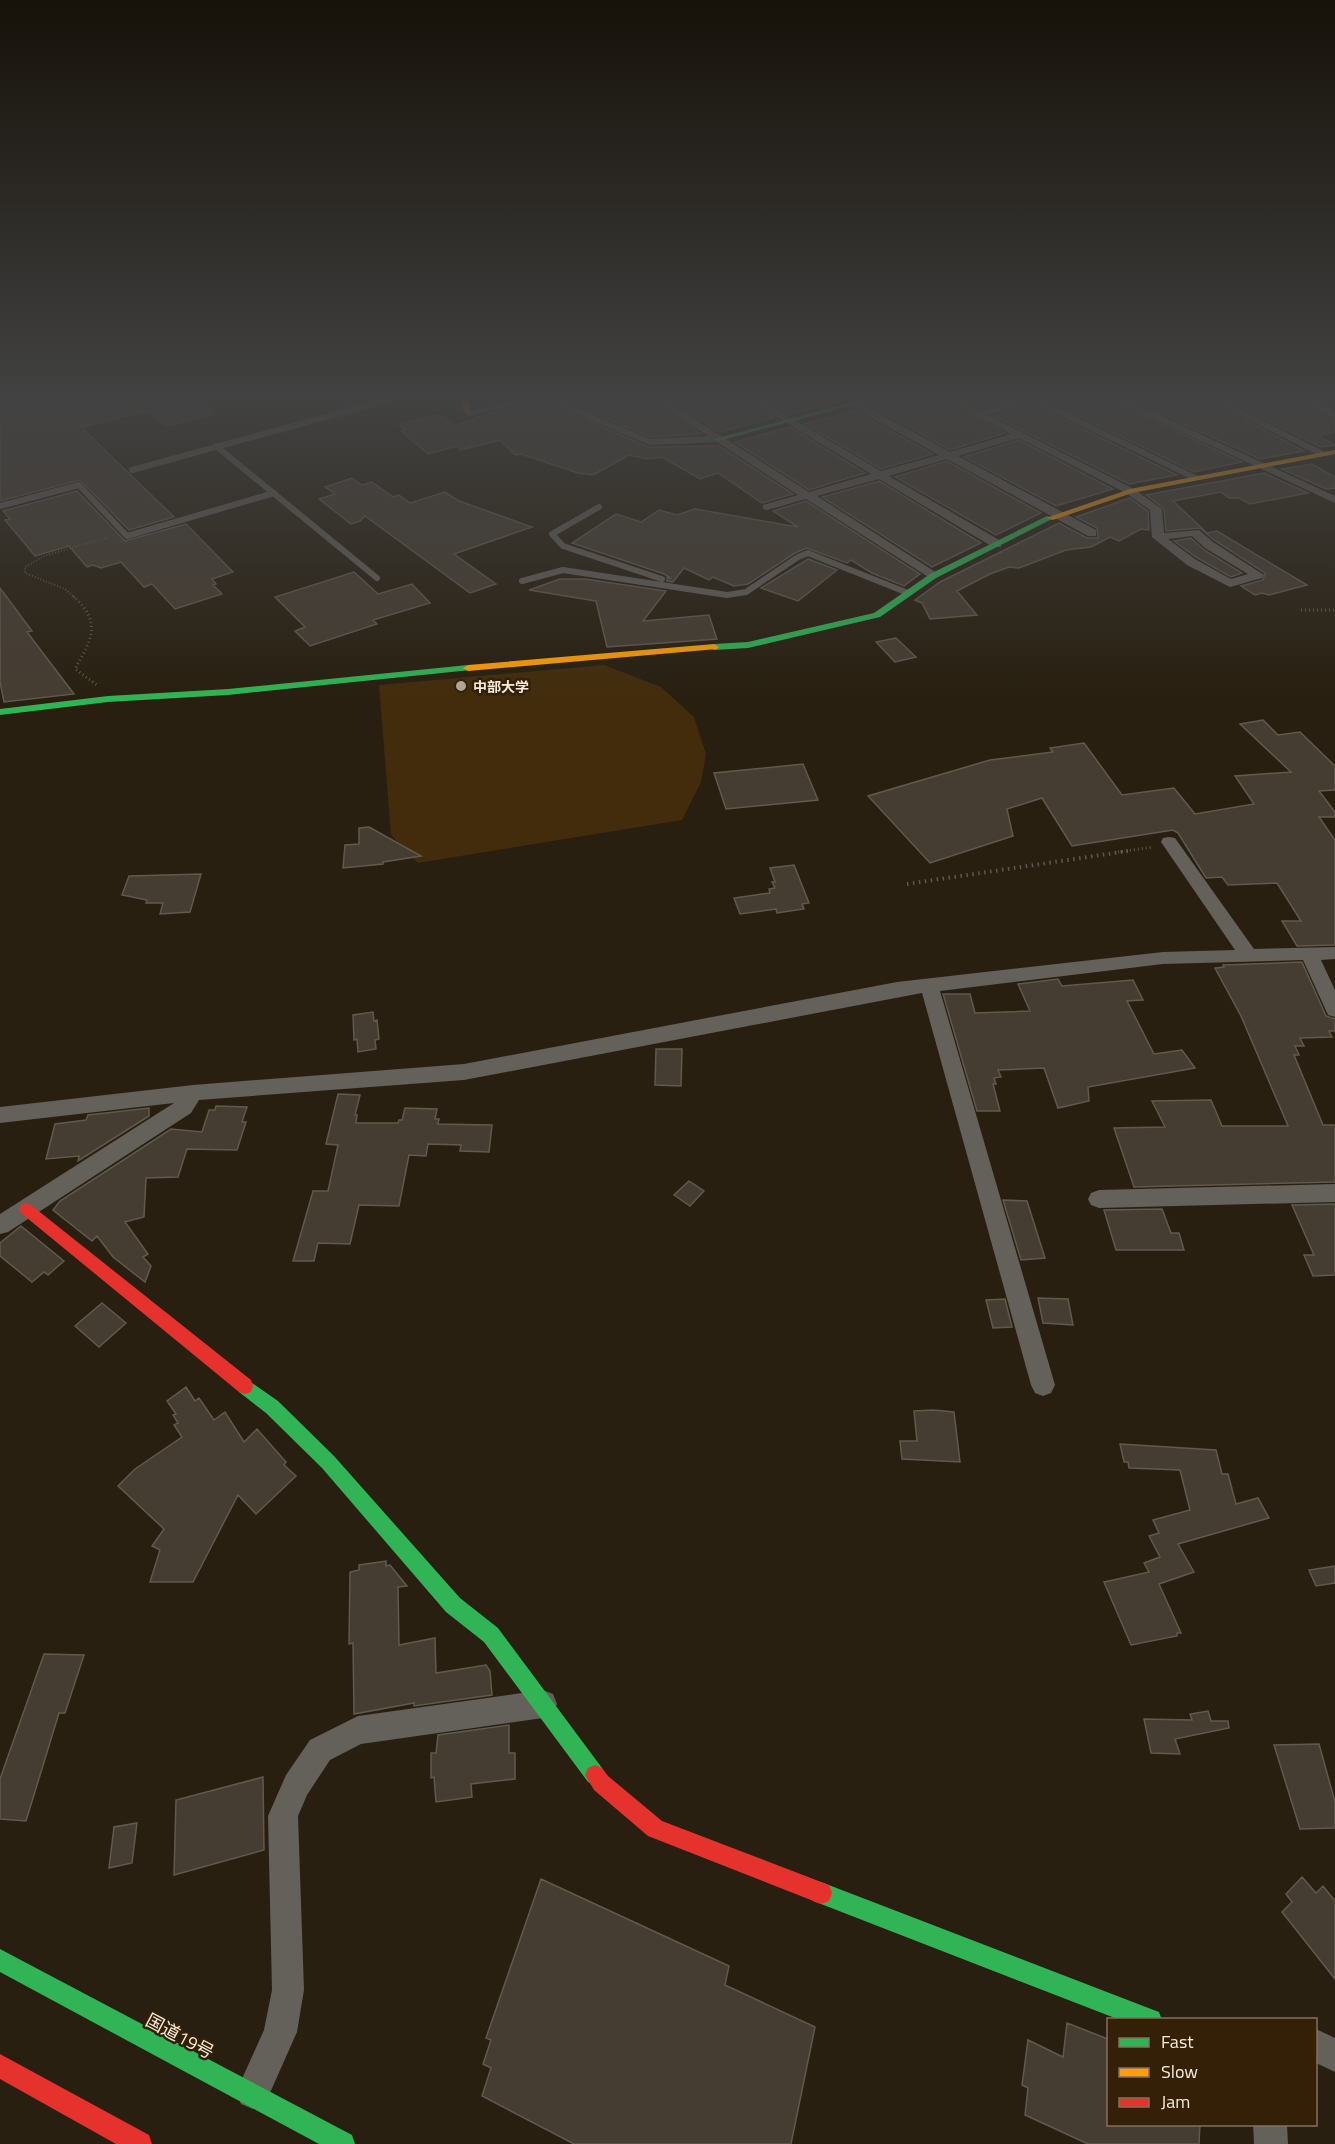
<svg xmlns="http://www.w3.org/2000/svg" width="1335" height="2144" viewBox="0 0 1335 2144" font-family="'Titillium Web','Noto Sans JP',sans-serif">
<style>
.green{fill:#422c0c}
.building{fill:#463d32;stroke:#62594e;stroke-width:1.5}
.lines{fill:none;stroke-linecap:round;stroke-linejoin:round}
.path-far2{stroke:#5e5851;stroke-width:2;stroke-dasharray:1 2;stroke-linecap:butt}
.path-far1{stroke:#5e5851;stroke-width:3;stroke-dasharray:1 3;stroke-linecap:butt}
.path{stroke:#5e5851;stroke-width:4;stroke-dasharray:1.5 4.5;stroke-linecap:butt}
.lane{stroke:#64605a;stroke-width:6}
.street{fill:#64605a;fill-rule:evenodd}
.fast{fill:#30b455;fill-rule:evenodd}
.slow{fill:#ff9f0a;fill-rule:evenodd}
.jam{fill:#e5322d;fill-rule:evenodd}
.poi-dot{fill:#afa495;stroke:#332006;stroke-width:2}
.labels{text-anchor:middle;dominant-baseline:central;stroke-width:5;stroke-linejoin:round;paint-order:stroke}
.far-poi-label{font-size:14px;font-weight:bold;fill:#f7ebdc;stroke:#332006;text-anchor:start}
.near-street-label{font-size:18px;fill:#f7ebdc;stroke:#332006}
</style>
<rect width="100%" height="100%" fill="#281f10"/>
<path class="green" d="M604,665L661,687L694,717L706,754L701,782L682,820L418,863L391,835L379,685Z"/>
<path class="building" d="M0,399H195L214,414L166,426L148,411L81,427L174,517L129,530L80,480L0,501Z
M538,399L648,447L719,446L793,494L762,503L718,473L700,479L662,457L647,459L629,455L593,475L578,473L521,454L515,455L500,440L461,450L457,446L428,454L401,431L405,430L399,424L439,415L455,426L487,414L537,401Z
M560,399H650L701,434L650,437Z
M667,399H745L774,418L719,432Z
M763,399H849L789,414Z
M882,399H943L1005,433L950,450L871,406L879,404Z
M961,399H1015L980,409Z
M1044,399H1109L1242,462L1194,472Z
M1129,399H1206L1304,451L1260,459Z
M1225,399H1297L1335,421V432L1319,436L1335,445L1321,447Z
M1031,404L1177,475L1129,484L994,416Z
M854,411L933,454L881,469L805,424Z
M790,427L865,473L809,490L735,442Z
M1019,440L1113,489L1056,506L964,457Z
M947,461L1041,513L996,535L895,477Z
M1312,464L1335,477V488L1326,489L1282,469Z
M1264,473L1308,493L1250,504L1239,498H1229L1221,492L1173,501L1207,533L1217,531L1307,585L1269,595L1262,593L1255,595L1241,586L1263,580L1265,573L1214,540L1200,528L1166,531L1164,509L1146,495Z
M352,478L362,485L372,482L393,497L399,495L410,503L445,492L459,501L532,527L454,554L496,584L470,593L365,516L360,521L351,524L319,499L335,494L325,487Z
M879,481L981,543L932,567L822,497Z
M77,491L125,541L186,524L233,572L212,579L216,584L213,585L222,594L175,609L152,584L144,587L121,562L101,568L93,565L87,567L69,546L35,556L5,520L10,519L3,511Z
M1130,498L1148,511L1149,530L1141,529L1119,541L1110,537L1091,547L1066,550L1019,568L1009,567L990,574L957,591L977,615L930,619L922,603L915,600L940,582L1059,523L1087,538H1098L1097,528L1076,517Z
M806,501L920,574L904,586L872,573L851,560L847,563L807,548L795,553L748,584L734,586L713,577L709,580L684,568L673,582L667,581V578H670L664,574L572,543L616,514L641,522L659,510L677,515L695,509L798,527L773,511Z
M1191,538L1204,550L1242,573L1231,577L1196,557L1174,541Z
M808,559L837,570L798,601L761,588Z
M354,572L378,594L412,584L430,603L373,620L377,624L310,646L295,631L305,627L275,597Z
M560,579H585L666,591L643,621L709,615L717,639L607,647L596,601L529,590Z
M0,588L32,631L27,632L74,694L4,702L0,682Z
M896,638L916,657L895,662L876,642Z
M1263,720L1278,735L1300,732L1335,766V790L1319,791L1335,812V817H1319L1335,840V945L1297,946L1282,921H1301L1277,883L1228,885L1222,877L1206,878L1178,833L1173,830L1072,846L1042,798L1007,809L1013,836L930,863L868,796L990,760L1053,752L1050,748L1084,743L1122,795L1174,788L1195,814L1254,804L1235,776L1291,772L1240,724Z
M803,764L818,800L726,809L714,773Z
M369,827L421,856L383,862V864L343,868L345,845L359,844V828Z
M794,865L809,903L802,904L804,909L777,913L776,909L740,914L734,898L770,893L769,889L775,888L772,882H775L770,868Z
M201,874L190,912L160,914L163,903H146L147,900L122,895L129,876Z
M1302,962L1326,1016L1335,1019V1031H1329L1332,1037L1300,1038L1304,1046H1295L1299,1055H1294L1323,1125H1335V1182L1134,1187L1114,1128L1165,1127L1152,1101L1211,1100L1222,1126H1288L1241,1016L1215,968L1224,967L1223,965Z
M1058,979L1062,986L1133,980L1143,1000L1127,1001L1154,1054L1182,1050L1195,1068L1088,1087L1089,1101L1058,1108L1044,1068L998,1070L1001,1077L994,1078L996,1084H993L1000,1111H977L943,994H970L975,1013L1030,1011L1018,984Z
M373,1012L374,1021L377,1020L379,1039L375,1040L376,1049L358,1052L357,1039L354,1040L353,1015Z
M656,1049H682L681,1086L655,1085Z
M338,1094L360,1095L355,1115H357L356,1123H398L399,1120H402L405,1108L437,1109L435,1119H439L438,1124L492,1125L489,1152L460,1151L461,1145L428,1144L426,1156L409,1155L399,1206L359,1205L350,1244L318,1243L314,1261H293L313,1191H328L338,1145L326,1144Z
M216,1106L247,1107L242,1122H246L237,1150L187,1149L178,1177L146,1178L144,1217L125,1222L148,1254L143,1257L151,1266L145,1282L113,1257L97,1236L92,1241L53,1210L60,1201L171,1129L202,1132L209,1110H215Z
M149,1108V1116L78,1161L79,1156L46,1159L55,1124L86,1120L88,1115Z
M689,1181L704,1191L690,1206L674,1195Z
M1003,1200L1027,1201L1045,1258L1021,1260Z
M1335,1204V1275L1313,1276L1304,1255H1314L1292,1205Z
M1162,1209L1171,1233H1179L1184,1250H1116L1104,1210Z
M21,1226L64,1261L48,1275L44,1272L32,1282L0,1256V1243Z
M1038,1298L1068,1299L1073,1325L1043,1323Z
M1005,1299L1012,1327L993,1328L986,1300Z
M102,1303L126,1323L99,1347L75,1326Z
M186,1387L195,1401L199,1398L214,1420L225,1412L244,1442L257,1429L286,1462L284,1465L296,1476L256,1514L238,1495L193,1582H150L160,1550L152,1546L164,1529L118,1486L135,1469L182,1437L174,1425L178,1423L173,1415L176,1414L167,1401Z
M933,1410L954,1412L960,1462L902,1459L900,1441H917L914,1411Z
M1120,1444L1216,1450L1222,1474H1228L1236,1504L1258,1498L1269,1518L1178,1544L1194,1572L1159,1584L1181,1633H1177V1636L1131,1645L1104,1582L1149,1572L1144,1563L1160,1557L1149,1536L1159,1533L1153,1520L1190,1510L1180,1470L1129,1468L1128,1462H1124Z
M386,1561V1566L390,1565L407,1586L398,1587L399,1645L435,1638L436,1673L486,1665L490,1671L492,1695L414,1706V1703L354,1714L353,1643L349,1644L350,1572L359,1570V1565Z
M1335,1566V1583L1316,1586L1309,1570Z
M44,1654L84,1655L65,1713H59L26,1821L0,1819V1779Z
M1208,1711L1211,1721H1228L1229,1728L1175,1739L1180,1754L1151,1753L1144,1719L1192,1720L1190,1714Z
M509,1725V1753H515V1779L471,1784L472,1797L436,1802L434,1777L431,1778V1753H436L438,1735Z
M1319,1744L1335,1802V1828L1300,1829L1274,1745Z
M263,1777L264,1850L174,1875L176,1800Z
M137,1823L132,1863L109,1868L114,1827Z
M1302,1877L1316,1893L1323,1886L1335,1901V1979L1282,1912L1292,1902L1286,1894Z
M541,1879L729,1966L725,1985L815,2027L791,2144H574L482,2096L491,2068L483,2064L491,2040L486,2038Z
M1067,2023L1108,2039V2124H1200L1199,2144H1088L1025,2115L1028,2088L1022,2085L1028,2040L1063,2057Z"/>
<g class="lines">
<path class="path-far2" d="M75,598L65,589L25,573V567L44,556L109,537"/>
<path class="path-far1" d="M73,596C103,623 91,640 75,669L97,685
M1301,610H1335
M1118,852L1153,847"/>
<path class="path" d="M907,884L1128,851"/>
<path class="lane" d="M216,446L377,578
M132,470L391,399
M0,506L79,485L127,536L274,493
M599,507L552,534L563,546L662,579
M522,581L563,570L727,595L746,592L798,557L808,553L908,593"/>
<path class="street" d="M519,399H536L469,416L464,413Z
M542,399H555L650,439L708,436L652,399H663L809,492L871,474L747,399H759L881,471L939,455L850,406V402H858L950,452L1011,434L945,399H957L980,411L1022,399H1039L1200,477L1195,480L1191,479L1031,402L988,415L1134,489L1162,509L1164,533L1199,530L1213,542L1264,575L1262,578L1230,587L1187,565L1152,537L1150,510L1126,493L1019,438L958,456L1096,530V536H1088L947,459L889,476L1001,541V547H993L879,479L817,496L937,573L939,576L933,580L806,499L767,510L763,509V505L798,495L717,442L649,445ZM1192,536L1205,548L1248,574L1231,579L1195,559L1168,539Z
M1111,399H1124L1335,496V503Z
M1208,399H1220L1329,454L1328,456H1320Z
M1299,399H1311L1335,412V419Z
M1169,837L1175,838L1254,949L1335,947V959L1321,960L1335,990V1017L1328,1015L1303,960L1163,964L940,991L1055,1385L1051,1393L1043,1396L1035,1393L1031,1385L922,993L464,1080L199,1100L191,1113L8,1232L0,1234V1214L174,1103L0,1123V1107L193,1085L464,1064L897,982L1163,952L1235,950L1161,842L1163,838Z
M1335,1184V1202L1099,1208L1091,1205L1088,1199L1091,1193L1099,1190Z
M543,1690L553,1694L557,1704L553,1714L543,1718L361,1744L330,1760L307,1795L298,1816L304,1990L297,2032L265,2104L253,2109L241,2104L236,2092L264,2030L272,1990L268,1816L286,1775L310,1740L358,1716Z
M1316,2029L1335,2038V2072L1316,2063Z
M1253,2124H1287L1288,2144H1254Z"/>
<path class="fast" d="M866,399H876L718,441L714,439Z
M1047,516L1054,518L936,578L880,617L748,648L714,650L709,647L714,644L748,642L874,613L930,574Z
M468,665L473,668L471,670L228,695L108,702L0,715V709L108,696L228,689Z
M245,1378L278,1401L334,1456L460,1598L498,1628L602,1768L605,1775L602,1782L595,1785L588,1782L484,1642L446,1612L322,1468L266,1413L239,1392L237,1386L239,1380Z
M821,1882L1151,2009L1159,2012L1162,2020H1120L821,1904L813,1901L810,1893L813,1885Z
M0,1949L352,2135L355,2144H319L0,1972Z"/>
<path class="slow" d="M462,399H468L471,414H467L463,410Z
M1335,450V454L1132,493L1053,520L1046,518L1130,489Z
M714,644L719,647L717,649L468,671L463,668L468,665Z"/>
<path class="jam" d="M26,1203L31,1205L251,1380L253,1386L251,1392L245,1394L239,1392L21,1213L19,1209L21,1205Z
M595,1765L602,1768L608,1776L662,1821L829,1885L832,1893L829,1901L821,1904L648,1836L594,1790L585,1775L588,1768Z
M0,2054L149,2135L152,2144H116L0,2079Z"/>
</g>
<linearGradient id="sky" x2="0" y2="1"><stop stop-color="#161109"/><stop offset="0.57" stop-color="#424242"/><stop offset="1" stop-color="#424242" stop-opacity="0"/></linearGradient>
<rect width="1335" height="699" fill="url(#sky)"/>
<circle class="poi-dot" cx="461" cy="686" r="6"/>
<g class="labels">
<g class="far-poi-label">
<text x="473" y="686">中部大学</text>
</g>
<g class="near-street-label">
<text transform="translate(180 2036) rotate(28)">国道19号</text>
</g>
</g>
<rect x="1107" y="2018" width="210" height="108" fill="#332006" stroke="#81715c" stroke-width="1.5"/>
<rect x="1119" y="2038" width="30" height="9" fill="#30b455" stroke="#81715c" stroke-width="1.5"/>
<text x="1161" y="2048" font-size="18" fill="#f7ebdc">Fast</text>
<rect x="1119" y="2068" width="30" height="9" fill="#ff9f0a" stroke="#81715c" stroke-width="1.5"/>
<text x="1161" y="2078" font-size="18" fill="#f7ebdc">Slow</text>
<rect x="1119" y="2098" width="30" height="9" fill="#e5322d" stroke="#81715c" stroke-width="1.5"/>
<text x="1161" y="2108" font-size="18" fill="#f7ebdc">Jam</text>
</svg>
